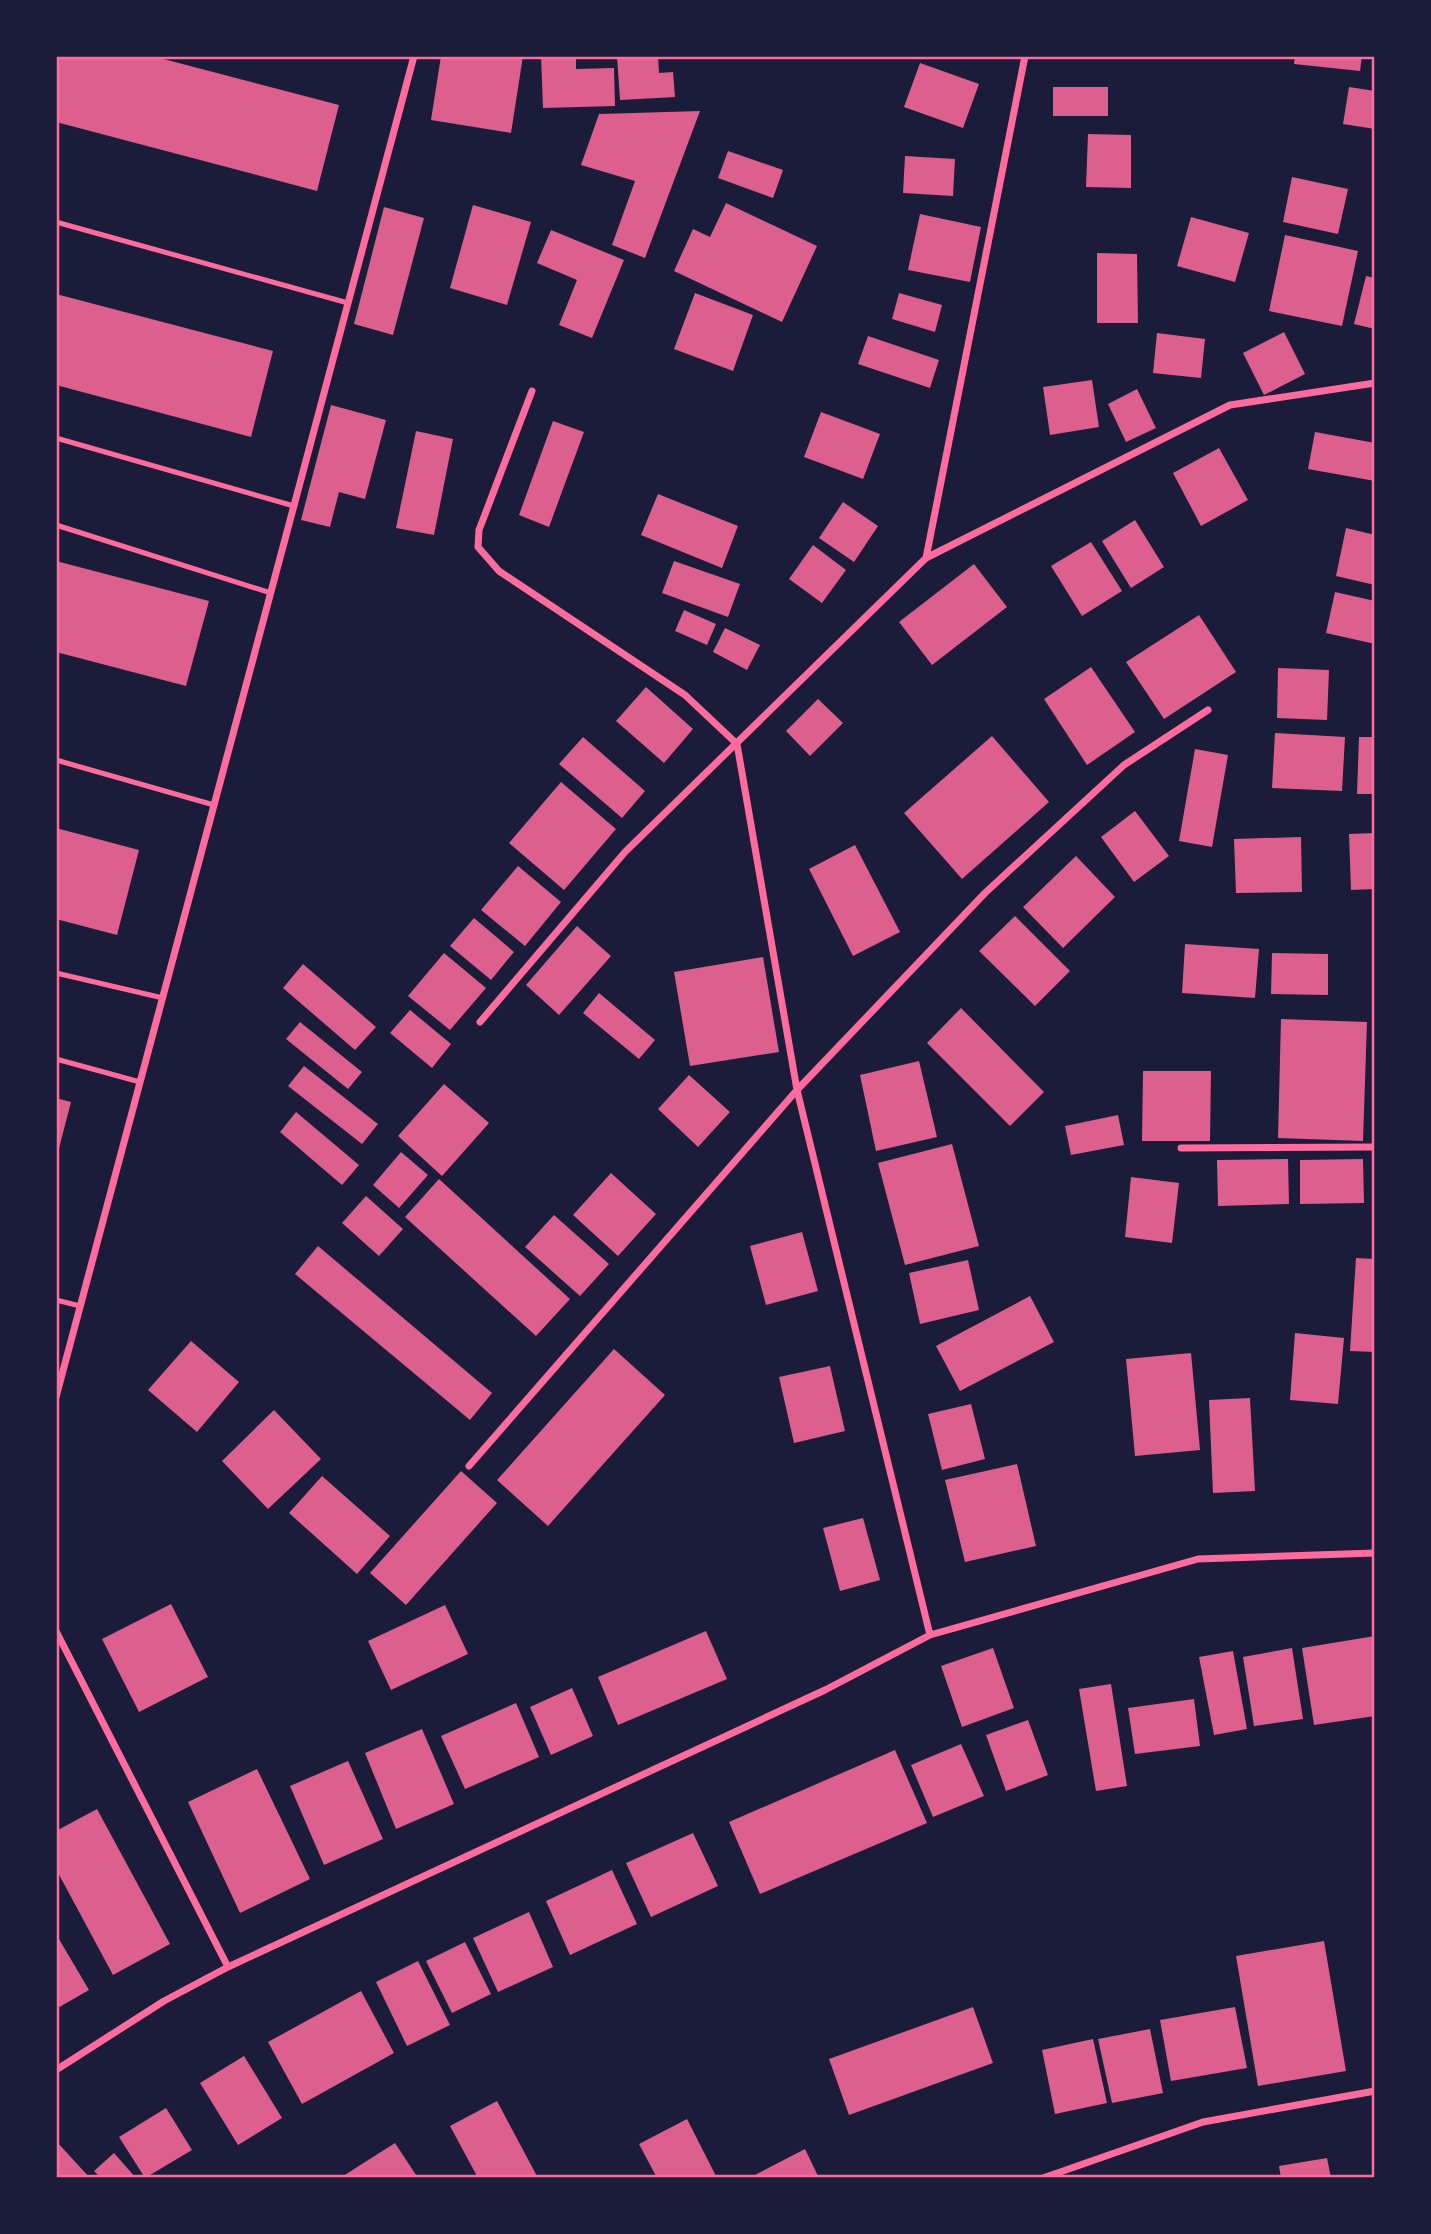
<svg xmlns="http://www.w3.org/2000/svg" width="1431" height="2234" viewBox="0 0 1431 2234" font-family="Roboto,sans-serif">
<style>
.building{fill:#dd5f8e}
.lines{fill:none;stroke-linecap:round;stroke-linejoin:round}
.service{stroke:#ff6b9d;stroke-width:5}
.minor{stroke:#ff6b9d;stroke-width:7}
.neatline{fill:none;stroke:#ff6b9d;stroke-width:2.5}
</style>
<rect width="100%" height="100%" fill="#1b1b3a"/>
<path class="building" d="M56,56H152L339,105L317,191L56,122Z
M441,56H523L511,133L431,120Z
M541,56H576V69L614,68L615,106L543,108Z
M617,56H658L659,73L673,72L675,97L620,100Z
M1295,56H1362L1360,71L1294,64Z
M920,63L979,84L963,128L904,107Z
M1053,87H1108V116H1053Z
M1349,87L1375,91V129L1343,124Z
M700,111L645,258L612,245L635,181L581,165L599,114Z
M1088,134L1131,135V188L1086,187Z
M728,151L783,170L773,198L718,178Z
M905,156L955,159L953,196L903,193Z
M1292,177L1348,189L1338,234L1283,222Z
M726,203L817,246L782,322L674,271L693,229L710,237Z
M473,205L531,222L507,305L450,288Z
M384,207L424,218L393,335L354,324Z
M920,214L981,227L970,282L908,270Z
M1191,217L1249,233L1235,282L1177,266Z
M551,230L624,260L592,338L559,325L577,280L537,263Z
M1285,235L1358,251L1342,326L1269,311Z
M1097,253L1137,254L1138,323H1097Z
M1366,276L1375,278V329L1354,324Z
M695,293L753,315L733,371L674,349Z
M899,293L942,305L935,332L892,319Z
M56,294L273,351L251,437L56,385Z
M1284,332L1305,374L1264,395L1243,353Z
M1157,333L1205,339L1201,378L1153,373Z
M868,336L939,360L930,388L858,364Z
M1092,380L1099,427L1050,435L1043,387Z
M1137,389L1156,428L1126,442L1108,404Z
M331,405L386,420L365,499L339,492L330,527L301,520Z
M821,412L880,434L863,479L804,457Z
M553,421L584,432L549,527L519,515Z
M416,431L453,439L434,535L396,528Z
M1315,432L1375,443V481L1308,469Z
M1219,448L1248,500L1201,526L1173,473Z
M658,494L738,526L722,568L641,535Z
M843,502L878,526L854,562L819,538Z
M1135,520L1164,567L1131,588L1102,541Z
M1346,528L1375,535V585L1336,576Z
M1091,542L1122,591L1082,616L1051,566Z
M813,545L846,570L822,603L789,579Z
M56,561L209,601L186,686L56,652Z
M674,561L740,584L728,617L662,593Z
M974,564L1007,607L932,665L899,622Z
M1335,592L1375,601V644L1326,633Z
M684,610L716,624L707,645L675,631Z
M1199,615L1236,672L1164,719L1126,662Z
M725,628L760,645L747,670L713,652Z
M1091,667L1135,732L1087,765L1044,699Z
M1278,668L1329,670L1327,720L1277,718Z
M646,687L693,729L664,763L616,721Z
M818,699L843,723L810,756L786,731Z
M1275,733L1345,737L1342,791L1272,788Z
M992,736L1049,802L962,879L904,813Z
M583,737L645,791L622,818L559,764Z
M1359,737H1375V794H1357Z
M1195,749L1228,755L1212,847L1179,841Z
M561,782L616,829L564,890L509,843Z
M1135,811L1169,856L1134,882L1101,837Z
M56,828L139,850L117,935L56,919Z
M1375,833V889L1351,890L1349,834Z
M1301,837L1302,892L1236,893L1234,839Z
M855,845L900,932L853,956L809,869Z
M1076,856L1115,897L1063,948L1023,907Z
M518,866L561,902L525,946L481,910Z
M1015,916L1070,971L1035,1006L979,951Z
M474,918L514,952L491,980L450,946Z
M577,926L611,956L559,1015L526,985Z
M1185,944L1259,949L1255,998L1182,993Z
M444,953L486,988L450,1030L408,996Z
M1272,953L1328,954V995L1271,994Z
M763,957L779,1052L690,1066L674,972Z
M303,964L376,1027L355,1050L283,988Z
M599,993L655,1040L639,1059L583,1013Z
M961,1008L1044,1092L1010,1126L927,1043Z
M410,1010L451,1044L432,1068L390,1033Z
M1281,1019L1367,1022L1363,1141L1278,1138Z
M300,1022L362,1072L348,1089L286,1039Z
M919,1061L937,1137L876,1151L860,1075Z
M304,1066L378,1124L362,1144L288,1086Z
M1143,1071H1211L1210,1141H1142Z
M689,1075L730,1112L698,1147L658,1109Z
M444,1084L489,1123L442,1176L398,1136Z
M56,1098L71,1102L57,1156H56Z
M296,1112L359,1165L342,1185L280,1132Z
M1118,1115L1124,1145L1071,1155L1065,1126Z
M952,1144L979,1246L905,1265L878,1163Z
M401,1152L428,1175L399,1208L373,1185Z
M1288,1159L1289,1204L1218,1206L1217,1160Z
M1363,1159L1364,1203L1300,1204V1160Z
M611,1173L656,1214L618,1256L573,1215Z
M1131,1177L1179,1183L1172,1243L1125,1237Z
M439,1179L570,1299L536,1336L405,1217Z
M366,1196L403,1229L379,1256L342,1223Z
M554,1215L609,1264L580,1296L525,1247Z
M802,1232L818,1291L766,1305L750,1246Z
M318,1246L492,1393L470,1420L295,1274Z
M1356,1258L1375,1259V1352L1350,1351Z
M968,1260L979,1310L920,1324L909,1273Z
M1030,1296L1054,1342L960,1391L936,1346Z
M1295,1333L1344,1338L1338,1404L1290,1400Z
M191,1341L239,1382L197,1432L148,1390Z
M614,1349L665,1395L548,1526L497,1480Z
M1191,1353L1200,1450L1135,1456L1126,1359Z
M830,1366L845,1431L794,1443L779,1377Z
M1250,1398L1255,1491L1213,1493L1209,1400Z
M971,1404L985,1459L942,1470L928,1414Z
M274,1410L321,1459L268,1509L222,1461Z
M1017,1464L1036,1546L965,1562L945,1480Z
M461,1471L497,1503L406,1605L370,1573Z
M322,1476L390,1536L357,1574L289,1513Z
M863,1518L880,1580L840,1591L823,1528Z
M171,1604L208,1677L139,1712L102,1639Z
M445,1605L468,1654L391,1690L368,1641Z
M706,1631L727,1679L618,1725L598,1677Z
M1375,1636V1716L1314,1725L1302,1648Z
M993,1648L1014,1708L962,1727L941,1666Z
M1292,1648L1303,1719L1254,1726L1243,1657Z
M1233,1651L1247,1729L1214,1735L1199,1657Z
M1111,1684L1127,1786L1096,1791L1079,1689Z
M572,1688L593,1736L551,1755L530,1707Z
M1194,1699L1200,1746L1135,1754L1128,1708Z
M516,1703L539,1757L465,1789L441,1736Z
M1028,1720L1048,1775L1006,1791L986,1735Z
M422,1729L454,1804L396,1829L365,1753Z
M961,1744L984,1796L933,1817L911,1765Z
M895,1750L927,1823L760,1894L729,1822Z
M348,1761L383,1839L324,1865L290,1786Z
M257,1769L310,1879L240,1913L188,1802Z
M97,1809L170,1944L113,1975L56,1869V1831Z
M693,1833L718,1886L651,1917L626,1863Z
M612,1870L637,1924L570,1955L546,1901Z
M529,1912L553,1967L498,1992L473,1938Z
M56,1934L89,1990L56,2009Z
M1324,1941L1346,2071L1258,2086L1236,1956Z
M465,1942L491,1994L452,2013L426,1961Z
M418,1961L450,2025L407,2046L376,1982Z
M361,1991L394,2053L302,2104L268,2042Z
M973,2007L993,2063L849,2115L829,2059Z
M1235,2007L1247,2068L1171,2081L1160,2020Z
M1150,2029L1163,2093L1112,2103L1098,2039Z
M1093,2039L1107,2103L1055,2114L1042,2050Z
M244,2056L282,2118L238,2145L200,2083Z
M497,2101L538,2178H478L450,2126Z
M166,2108L192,2150L145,2178L119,2137Z
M687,2119L717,2178H657L639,2144Z
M56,2141L90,2178H56Z
M395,2143L418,2178H340Z
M805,2149L819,2178H756L755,2175Z
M114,2153L136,2178H101L94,2171Z
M1327,2158L1331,2178H1281L1279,2166Z"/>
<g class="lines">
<path class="service" d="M56,222L348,303
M56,438L294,506
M56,525L271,593
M56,760L214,805
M56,973L163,998
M56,1059L140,1082
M56,1300L80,1306"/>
<path class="minor" d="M532,391L479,530L478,547L499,571L685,695L737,744L797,1090L930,1635
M926,558L1025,56
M480,1022L625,852L926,558L1230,405L1375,383
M1181,1148L1375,1147
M56,1397L414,56
M469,1466L797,1090L985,893L1124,765L1208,710
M56,1631L228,1967
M56,2070L164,2001L228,1967L825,1690L930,1635L1198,1559L1375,1553
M1043,2178L1203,2122L1375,2091"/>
</g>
<rect width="1431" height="2234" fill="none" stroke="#1b1b3a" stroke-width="116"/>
<rect x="58" y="58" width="1315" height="2118" class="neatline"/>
</svg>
